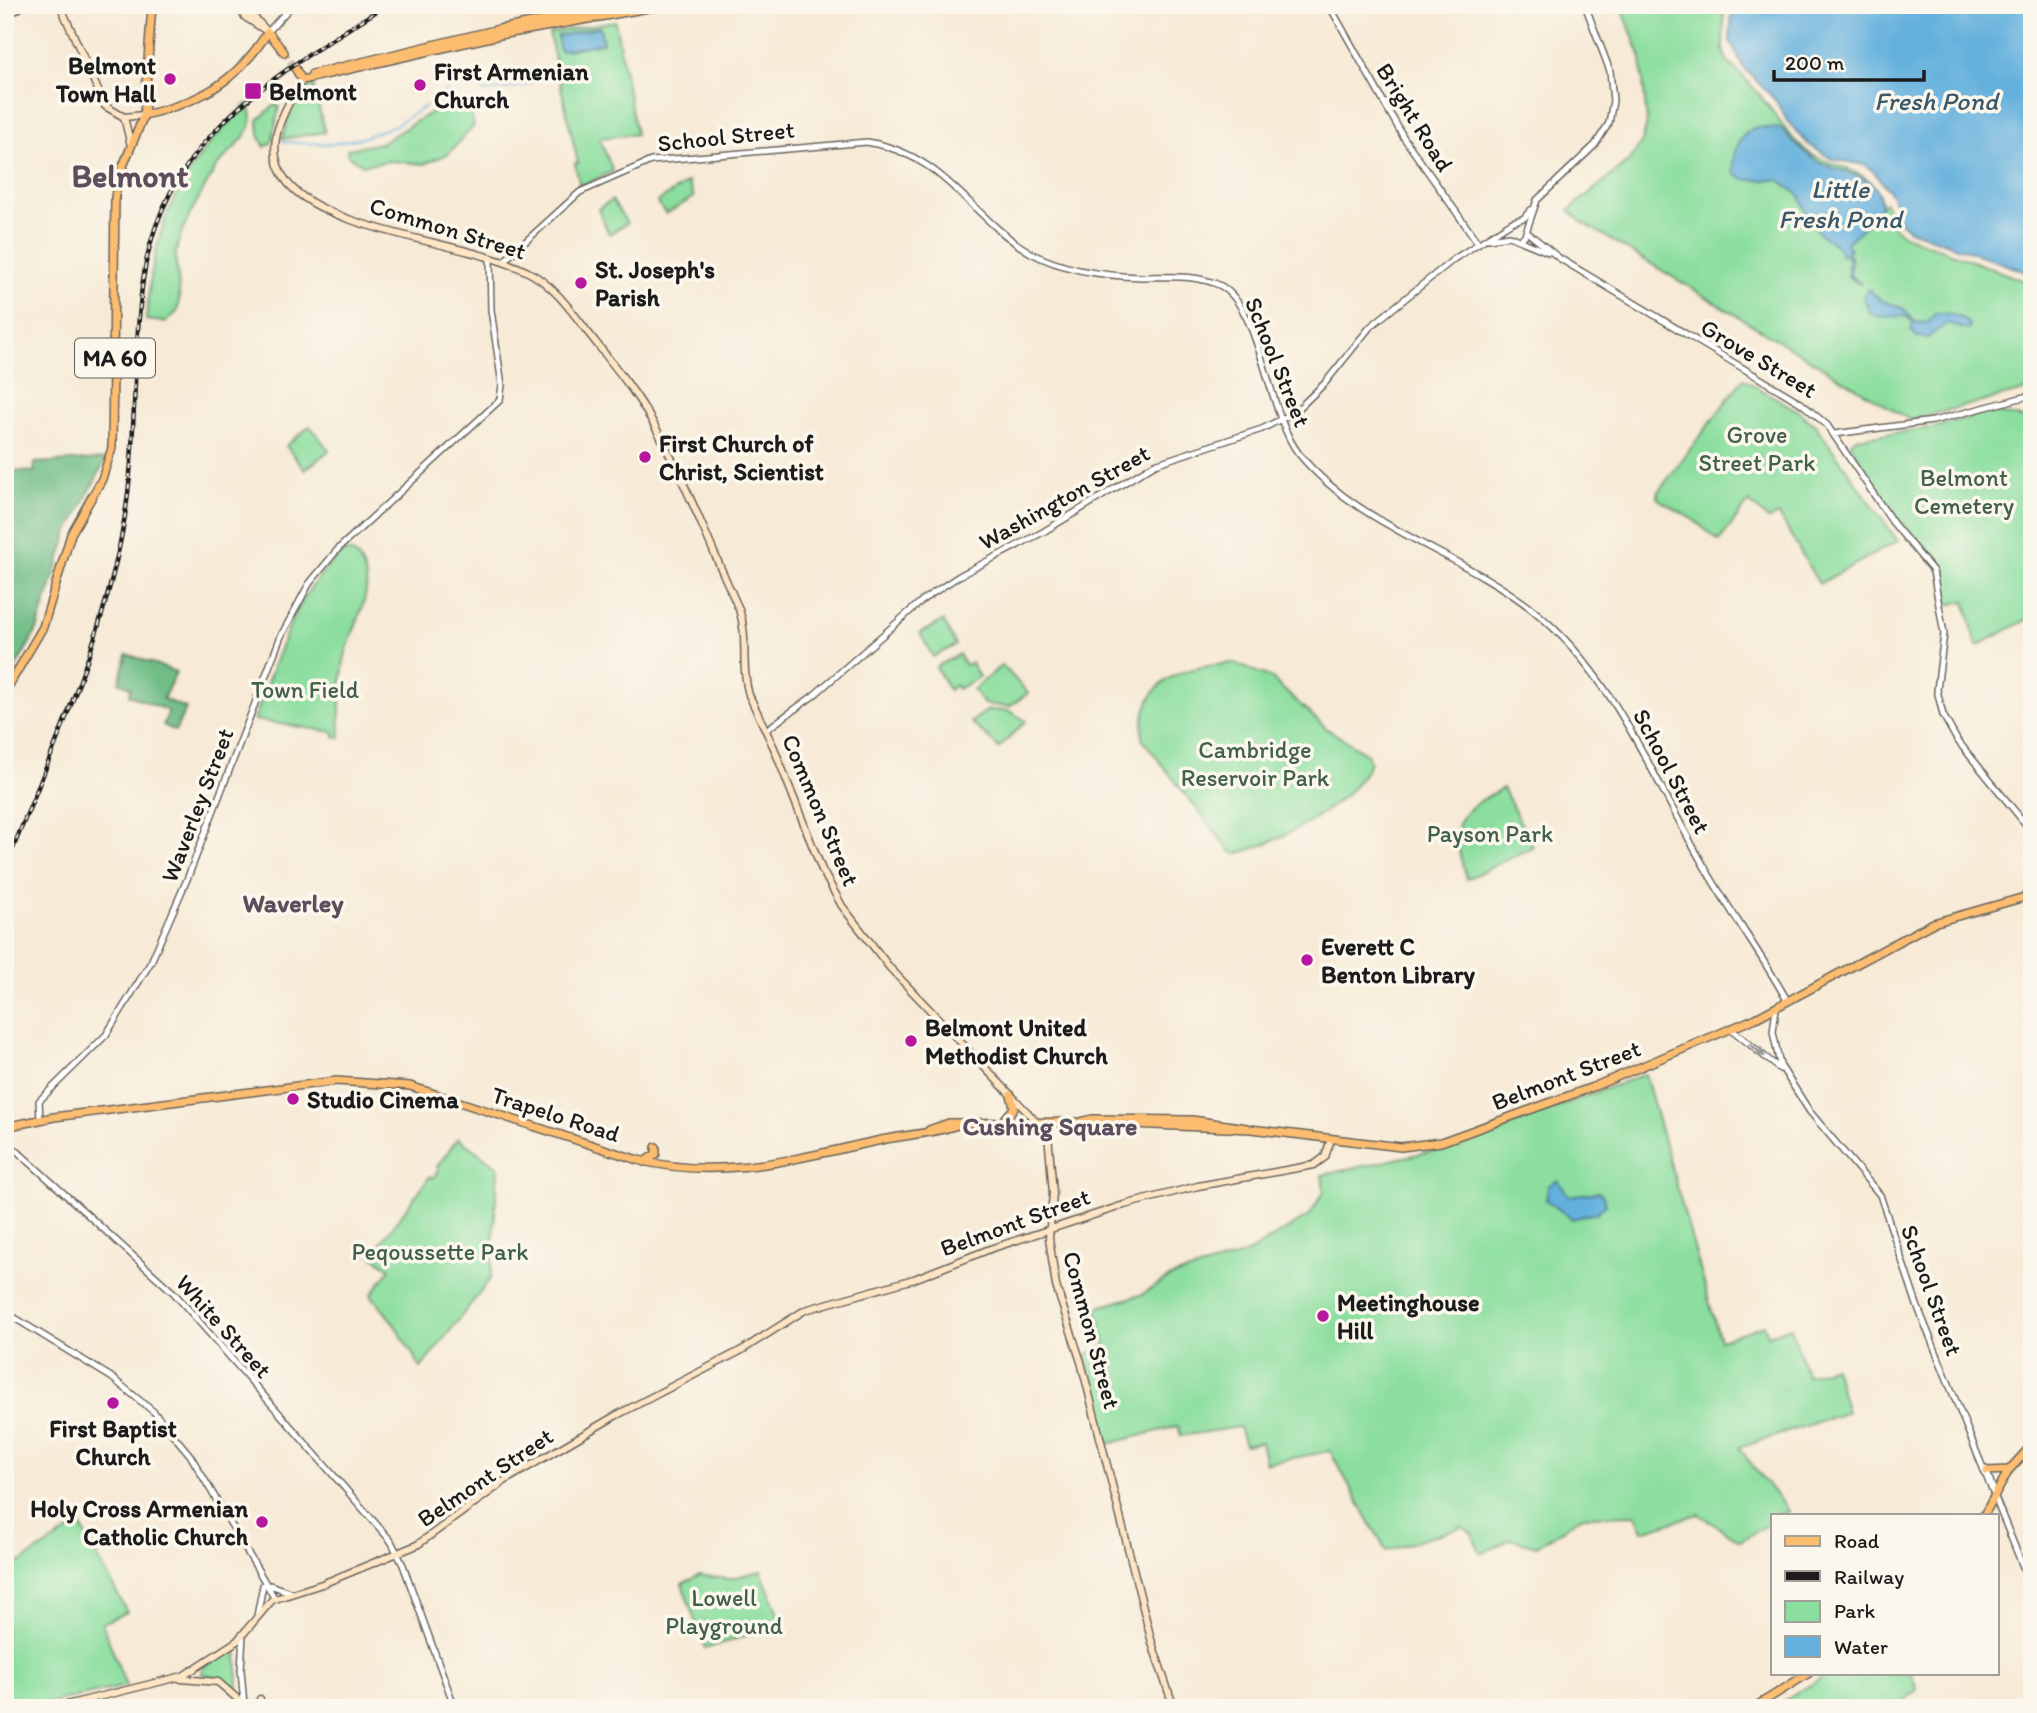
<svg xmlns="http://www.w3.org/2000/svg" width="2037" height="1713" viewBox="0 0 2037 1713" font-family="Itim,sans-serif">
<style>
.green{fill:#8bde9f;stroke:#547d5e;stroke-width:2}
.forest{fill:#70bd86;stroke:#466c51;stroke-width:2}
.water{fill:#64b0dd;stroke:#40667c;stroke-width:2}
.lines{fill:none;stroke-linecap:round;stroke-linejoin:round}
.stream{stroke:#64b0dd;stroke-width:2}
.primary-tunnel{stroke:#cbc1b1;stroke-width:7;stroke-dasharray:7 3.5;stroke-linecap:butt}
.tertiary-casing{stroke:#69645d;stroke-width:8}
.secondary-casing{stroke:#69645d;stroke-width:9}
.primary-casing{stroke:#69645d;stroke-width:10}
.tertiary{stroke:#fff;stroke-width:5}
.secondary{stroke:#fee5c5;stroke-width:6}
.primary{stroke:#fcbd6f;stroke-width:7}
.rail-casing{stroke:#1c1c1c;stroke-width:4.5}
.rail{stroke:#fbf7ec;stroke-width:2;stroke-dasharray:5;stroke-linecap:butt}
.oneway{fill:#999}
.poi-dot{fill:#b5179e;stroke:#fbf7ec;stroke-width:2.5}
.labels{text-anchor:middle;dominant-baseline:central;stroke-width:7;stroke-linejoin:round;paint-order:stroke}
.shield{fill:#fbf7ec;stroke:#5f5e5a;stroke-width:2}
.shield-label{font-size:23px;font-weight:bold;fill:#1c1c1c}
.poi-label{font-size:24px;font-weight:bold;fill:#1c1c1c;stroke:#fbf7ec;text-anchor:start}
.street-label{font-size:24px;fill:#1c1c1c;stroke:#fbf7ec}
.park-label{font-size:24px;fill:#43604a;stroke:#fbf7ec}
.water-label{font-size:26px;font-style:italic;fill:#395769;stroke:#fbf7ec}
.neighbourhood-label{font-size:26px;font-weight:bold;fill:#5b4e5d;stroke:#fbf7ec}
.district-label{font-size:32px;font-weight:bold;fill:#5b4e5d;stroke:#fbf7ec}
</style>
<rect width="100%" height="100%" fill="#fbf7ec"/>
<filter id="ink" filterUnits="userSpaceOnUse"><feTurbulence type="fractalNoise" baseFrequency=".0143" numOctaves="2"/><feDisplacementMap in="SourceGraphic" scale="14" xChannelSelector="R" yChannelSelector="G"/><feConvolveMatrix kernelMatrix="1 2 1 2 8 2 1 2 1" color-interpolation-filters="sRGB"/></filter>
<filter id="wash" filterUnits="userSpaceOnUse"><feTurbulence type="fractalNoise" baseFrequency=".00686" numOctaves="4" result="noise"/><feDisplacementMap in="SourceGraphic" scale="28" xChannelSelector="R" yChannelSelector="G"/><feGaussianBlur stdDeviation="1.57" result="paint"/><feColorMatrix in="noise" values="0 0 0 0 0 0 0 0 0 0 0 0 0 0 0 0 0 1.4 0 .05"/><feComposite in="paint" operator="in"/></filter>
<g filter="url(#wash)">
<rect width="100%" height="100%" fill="#f7ead6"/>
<path class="green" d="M1621,5H1724L1723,50L1728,62C1738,72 1749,82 1758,93C1776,114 1788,139 1811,154C1835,169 1879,169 1881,205L1885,202L1894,227L1904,235L2032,284V389L1910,420L1580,221L1569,210L1630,160L1642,141L1647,123L1641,58Z
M615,21L636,134L599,138L613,171L580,187L575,163H578L549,33Z
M313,84L325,132L282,139L293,101Z
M454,98L470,110L474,126L448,154L424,164L390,161L363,165L348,156L347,149L381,143Z
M247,104C266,130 224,152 214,171C203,191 178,231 176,253C175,274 183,291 177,312L166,322L146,320C153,224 177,170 247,104Z
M276,104L279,107L272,142L265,147L259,135L258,120Z
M688,182L694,197L666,214L657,202Z
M612,200L627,223L609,234L598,209Z
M1743,379L1795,409L1815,425L1898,541L1819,584L1779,515L1768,519L1749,502L1719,541L1695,521L1658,499V492Z
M1989,411L2026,419L2032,443V617L1977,646L1965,601L1948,605L1944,579L1936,563L1899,520L1850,444L1856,438L1932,428Z
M310,426L329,450L305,470L286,446Z
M344,552H352C386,582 350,627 344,661C340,686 339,712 340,738L334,736V732L254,720C275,664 294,590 344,552Z
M943,621L956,645L933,657L920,633Z
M959,654L965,665L971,663L979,677L958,689L956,685L949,690L936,667Z
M1233,663L1270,677L1326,728L1367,754L1370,762C1352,805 1279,842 1236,854L1230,851L1142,739C1141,677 1180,668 1233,663Z
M1002,665L1028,693L1009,707L984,704L973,690Z
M988,710L1009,711L1026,721L999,748L971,722Z
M1503,788L1533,847L1467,879C1449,825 1453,814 1503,788Z
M1645,1074L1720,1340L1764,1325L1768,1335L1791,1327L1807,1376L1834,1367L1847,1412L1739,1448L1789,1512L1773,1515V1521L1740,1541L1698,1514L1643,1531L1636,1515L1583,1516L1537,1546L1511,1539L1481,1554L1472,1533L1462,1527L1386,1551L1330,1451L1266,1463L1261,1442L1245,1445L1239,1427L1181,1436L1178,1426L1108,1444L1085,1355L1106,1347L1096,1308L1143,1294L1170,1277L1246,1254L1310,1215L1324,1191L1322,1175L1451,1147Z
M458,1138L498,1167L491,1278L421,1368L393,1322L371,1295L390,1269L372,1255L430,1176L433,1178L439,1169L437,1167Z
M80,1524L127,1612L102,1623L126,1686L28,1708H5V1572Z
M761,1571L784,1629L760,1631L705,1649L682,1584L699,1575L728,1579Z
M237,1647L238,1690L221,1678L202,1674V1668Z
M1830,1673H1911L1917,1690L1905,1700V1704L1896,1708H1782L1779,1704Z"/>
<path class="forest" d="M106,459L68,533L37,630L5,686V470L34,472L35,463Z
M127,654L176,672L163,699L186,708L175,731L163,725L169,711L129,695L131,688L119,682Z"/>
<path class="water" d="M1732,5H2032V274L1910,230L1899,221L1892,195L1873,171L1864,165L1832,159L1808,144L1787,121L1776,101L1743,67L1730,41Z
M600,27L603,43L560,51L557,36Z
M1756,127L1782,129C1792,142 1804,153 1819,162C1840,174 1889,174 1879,211L1846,244L1850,249L1847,252L1851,259L1850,275L1862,285L1848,277V256L1840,254L1839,248L1819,233L1806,213L1800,196L1779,180H1746L1735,174C1729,157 1740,133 1756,127Z
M1868,289L1881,300L1903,308L1915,322L1927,323L1936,313C1947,312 1968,317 1970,328L1967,330L1948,323L1927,338L1917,337L1911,331L1913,322L1905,316L1880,317L1870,313L1863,296Z
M1558,1180L1568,1196L1598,1192L1603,1196L1606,1205L1596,1213L1572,1219L1546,1200L1548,1186Z"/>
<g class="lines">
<path class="stream" d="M284,142L332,144L365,137L395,125L442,96L455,79H468L485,92C523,85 525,91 556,64"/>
</g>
</g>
<g filter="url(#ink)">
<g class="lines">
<path class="primary-tunnel" d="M284,52L295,68"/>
<defs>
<path id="tertiary" d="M1329,5L1404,138L1478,243
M268,32L292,5
M1527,232L1559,258L1801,403L1827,425L1893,523L1933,571L1944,634L1937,690L1943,715L1957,740L2032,832
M1488,239L1509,236L1548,252
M1521,239L1525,235L1537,200L1595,145L1609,123L1613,101L1610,71L1585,5
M504,261L580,192L651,161L867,142C947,155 969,217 1031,253C1065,271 1104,276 1142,277C1167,277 1198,274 1221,286C1261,308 1268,415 1299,454C1360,528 1460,552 1533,610C1614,675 1650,772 1700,859C1727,908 1761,953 1788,1002
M1834,434L1933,421L2032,395
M766,730L813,696L924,599L959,576L1043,532L1155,464L1262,429L1295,412L1325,383L1370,327L1454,259L1512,222L1524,218L1531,210
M1776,1008L1773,1032L1780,1065L1810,1112L1880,1195L1917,1305L2032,1589
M1731,1029L1780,1069
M40,1119L39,1101L106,1035L151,962L188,877L281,636L309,584L338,549L500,400L502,385L491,310L490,259
M5,1140L174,1293L391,1541L403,1565L455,1708
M5,1312L111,1377L154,1412L190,1455L275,1599
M1986,1469L1993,1489
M270,1585L292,1593
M257,1616L263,1585
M243,1635L241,1670L244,1705"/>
<path id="secondary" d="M60,5L105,106L124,117L144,115
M238,5L245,17L268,32
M242,12H249L267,31
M5,17L24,5
M302,80C285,110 260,147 287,182C326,232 469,242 528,272C554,285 573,313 590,335C612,363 635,391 652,421C686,482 710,546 739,609C749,638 740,666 749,695L774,748L822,870L842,906L890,968L1048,1134L1053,1193L1049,1238L1056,1286L1081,1362L1152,1643L1174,1708
M124,117L131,146
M181,1679L218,1682L248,1708
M54,1708L183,1676L237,1641L272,1600L322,1584L417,1545L506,1480L615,1416L742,1350L805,1310L914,1279L990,1249L1124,1205L1198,1186L1314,1165L1325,1157L1331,1139
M258,1708L260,1699"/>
<path id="primary" d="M295,68L302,80
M312,74L499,29L631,5
M302,80L500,35L665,5
M144,115C201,102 236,82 268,32L284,52
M5,692L43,627L71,534L102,479L112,448L115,197L119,176L144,115L152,5
M1003,1121L1014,1108L1011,1095
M1080,1122L1251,1129L1401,1147L1441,1142L1593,1087L1756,1018L1933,923L2032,895
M5,1127L54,1117L336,1081L410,1086L638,1160C724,1181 797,1158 881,1140C906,1135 937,1133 960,1124
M929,1130L949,1123L1080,1122L1092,1119L1192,1120L1247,1128
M644,1162L656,1154V1147
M1987,1471L2009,1470
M1984,1515L2009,1470L2032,1445
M1753,1708L1809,1673"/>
</defs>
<use href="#tertiary" class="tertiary-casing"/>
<use href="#secondary" class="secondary-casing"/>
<use href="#primary" class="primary-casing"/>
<use href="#tertiary" class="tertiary"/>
<use href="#secondary" class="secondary"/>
<use href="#primary" class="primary"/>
<defs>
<path id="rail" d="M5,868C49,758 100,649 122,533C138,449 131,364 143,280C163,136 276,76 386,5"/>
</defs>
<use href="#rail" class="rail-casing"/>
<use href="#rail" class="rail"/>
</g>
<defs><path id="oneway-solid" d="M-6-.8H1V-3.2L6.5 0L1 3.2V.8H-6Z" transform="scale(1.75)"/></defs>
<use class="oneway" href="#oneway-solid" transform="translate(1757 1050) rotate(39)"/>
</g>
<g class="poi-dot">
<circle cx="170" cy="79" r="7"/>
<circle cx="420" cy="85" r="7"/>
<rect x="244" y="82" width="18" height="18" rx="3.5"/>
<circle cx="581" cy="283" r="7"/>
<circle cx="645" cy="457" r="7"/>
<circle cx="1307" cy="960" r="7"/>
<circle cx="911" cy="1041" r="7"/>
<circle cx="293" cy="1099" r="7"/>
<circle cx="1323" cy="1316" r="7"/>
<circle cx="113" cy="1403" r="7"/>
<circle cx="262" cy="1522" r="7"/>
</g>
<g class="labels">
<rect class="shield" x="75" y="338.5" width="80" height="39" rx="5"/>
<g class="shield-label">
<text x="115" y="358">MA 60</text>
</g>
<g class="poi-label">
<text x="156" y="65" text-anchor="end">Belmont<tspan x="156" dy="28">Town Hall</tspan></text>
<text x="434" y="71">First Armenian<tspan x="434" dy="28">Church</tspan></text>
<text x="269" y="91">Belmont</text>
<text x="595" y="269">St. Joseph's<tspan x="595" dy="28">Parish</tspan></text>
<text x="659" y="443">First Church of<tspan x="659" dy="28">Christ, Scientist</tspan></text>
<text x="1321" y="946">Everett C<tspan x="1321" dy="28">Benton Library</tspan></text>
<text x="925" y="1027">Belmont United<tspan x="925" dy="28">Methodist Church</tspan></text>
<text x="307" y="1099">Studio Cinema</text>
<text x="1337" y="1302">Meetinghouse<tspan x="1337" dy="28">Hill</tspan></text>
<text x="113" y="1428" text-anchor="middle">First Baptist<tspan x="113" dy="28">Church</tspan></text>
<text x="248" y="1508" text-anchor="end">Holy Cross Armenian<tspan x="248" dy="28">Catholic Church</tspan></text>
</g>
<g class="street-label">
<text transform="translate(1415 117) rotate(58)">Bright Road</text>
<text transform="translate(726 136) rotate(-6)">School Street</text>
<text transform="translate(448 228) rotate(17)">Common Street</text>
<text transform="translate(1759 358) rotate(31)">Grove Street</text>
<text transform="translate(1278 362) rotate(68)">School Street</text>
<text transform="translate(1064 497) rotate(-29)">Washington Street</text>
<text transform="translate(1672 771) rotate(62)">School Street</text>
<text transform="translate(197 805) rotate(-69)">Waverley Street</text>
<text transform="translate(821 810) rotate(67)">Common Street</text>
<text transform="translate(1566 1075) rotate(-21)">Belmont Street</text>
<text transform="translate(556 1114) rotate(18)">Trapelo Road</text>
<text transform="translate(1015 1222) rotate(-20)">Belmont Street</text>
<text transform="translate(1932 1290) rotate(70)">School Street</text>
<text transform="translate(224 1326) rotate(48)">White Street</text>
<text transform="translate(1092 1330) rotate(75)">Common Street</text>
<text transform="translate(485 1477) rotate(-34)">Belmont Street</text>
</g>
<g class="park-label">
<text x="1757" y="434">Grove<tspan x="1757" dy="28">Street Park</tspan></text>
<text x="1964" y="477">Belmont<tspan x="1964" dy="28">Cemetery</tspan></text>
<text x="305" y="689">Town Field</text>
<text x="1255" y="749">Cambridge<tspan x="1255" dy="28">Reservoir Park</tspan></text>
<text x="1490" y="833">Payson Park</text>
<text x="440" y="1251">Peqoussette Park</text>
<text x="724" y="1597">Lowell<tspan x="724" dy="28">Playground</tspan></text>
</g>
<g class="water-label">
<text x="1936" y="101">Fresh Pond</text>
<text x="1840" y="189">Little<tspan x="1840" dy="30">Fresh Pond</tspan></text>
</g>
<g class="neighbourhood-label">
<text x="293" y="903">Waverley</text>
<text x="1050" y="1126">Cushing Square</text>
</g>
<g class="district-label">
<text x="130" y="176">Belmont</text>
</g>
</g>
<rect width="2037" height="1713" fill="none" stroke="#fbf7ec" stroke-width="28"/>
<rect x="1771" y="1514" width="228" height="161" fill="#fbf7ec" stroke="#a29f99" stroke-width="2"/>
<rect x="1785" y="1536" width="35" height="10" fill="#fcbd6f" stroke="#a29f99" stroke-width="2"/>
<text x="1834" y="1548" font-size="21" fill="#1c1c1c">Road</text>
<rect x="1785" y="1571" width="35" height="10" fill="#1c1c1c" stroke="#a29f99" stroke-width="2"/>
<text x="1834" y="1584" font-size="21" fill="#1c1c1c">Railway</text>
<rect x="1785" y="1601" width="35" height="21" fill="#8bde9f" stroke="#a29f99" stroke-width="2"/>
<text x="1834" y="1618" font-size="21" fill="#1c1c1c">Park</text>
<rect x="1785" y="1636" width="35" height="21" fill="#64b0dd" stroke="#a29f99" stroke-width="2"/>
<text x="1834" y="1654" font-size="21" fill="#1c1c1c">Water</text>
<path d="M1774 70v10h150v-10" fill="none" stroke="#1c1c1c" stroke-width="3.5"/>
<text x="1785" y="70" font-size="21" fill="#1c1c1c" stroke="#fbf7ec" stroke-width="5" paint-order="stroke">200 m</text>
</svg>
